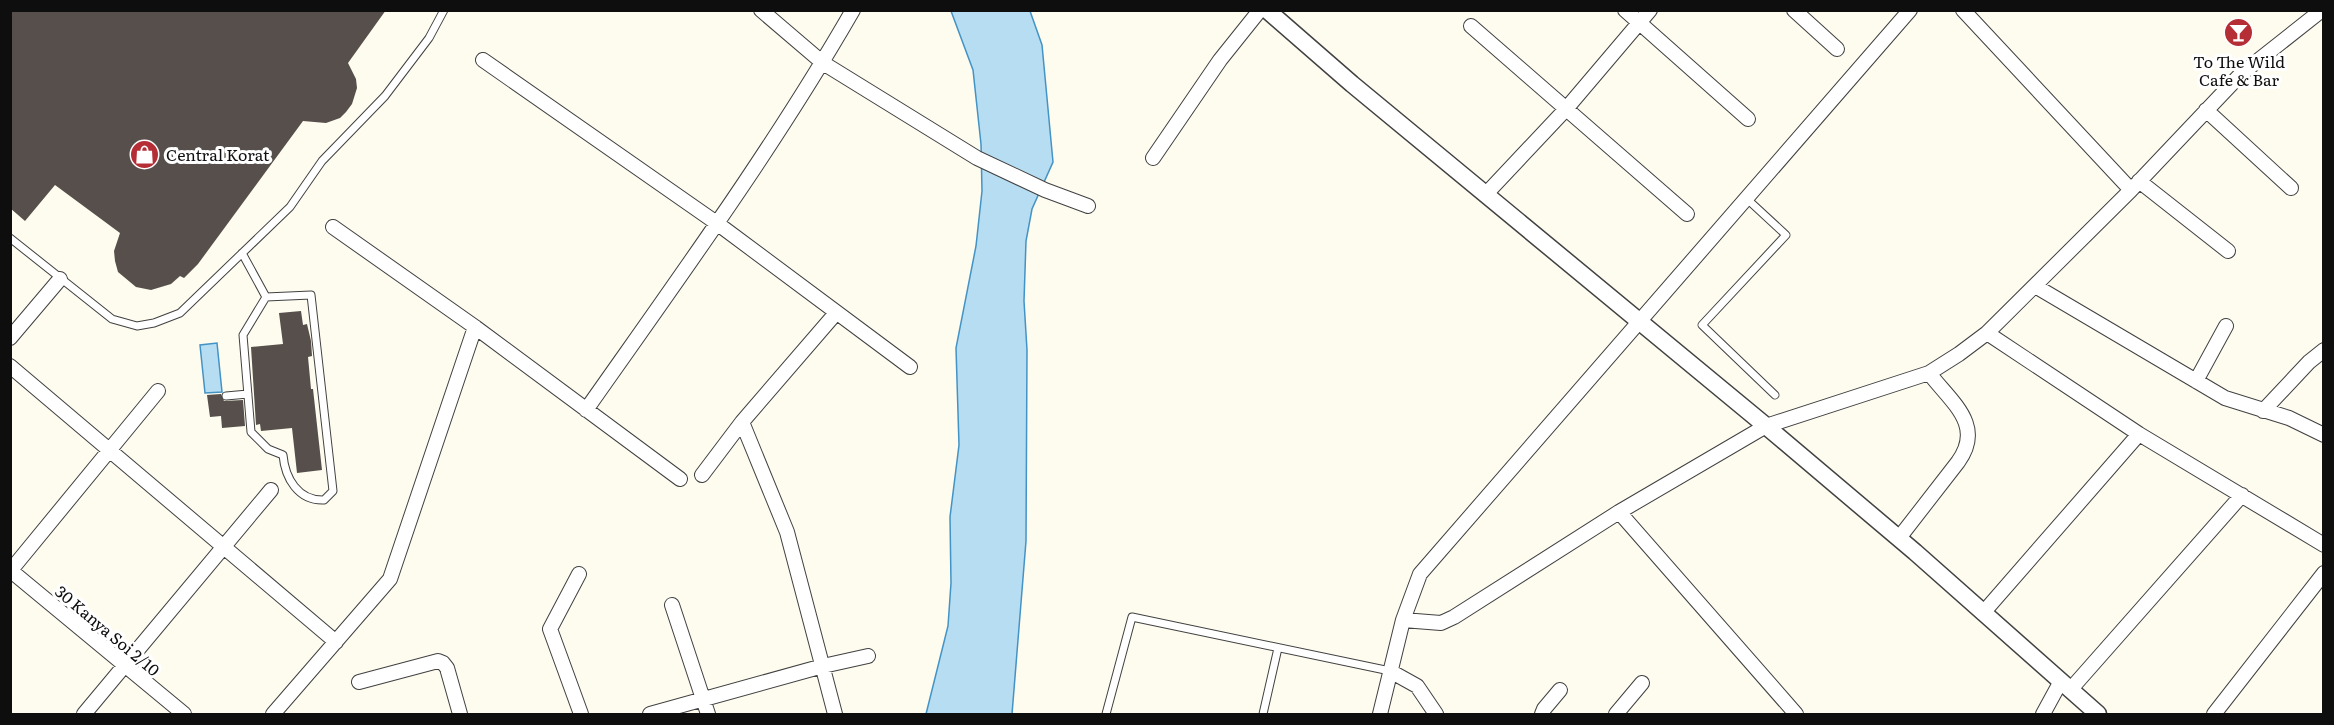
<svg xmlns="http://www.w3.org/2000/svg" width="2334" height="725" viewBox="0 0 2334 725" font-family="Literata,serif">
<style>
.water{fill:#b7ddf2;stroke:#4393c5;stroke-width:1.5}
.building{fill:#564f4b}
.lines{fill:none;stroke-linecap:round;stroke-linejoin:round}
.service-casing{stroke:#414141;stroke-width:9}
.minor-casing{stroke:#414141;stroke-width:16}
.tertiary-casing{stroke:#414141;stroke-width:19}
.service{stroke:#fff;stroke-width:7}
.minor{stroke:#fff;stroke-width:14}
.tertiary{stroke:#fff;stroke-width:16}
.labels{text-anchor:middle;dominant-baseline:central;stroke-width:6;stroke-linejoin:round;paint-order:stroke}
.poi-label{font-size:16px;fill:#0e0e0e;stroke:#fff}
.street-label{font-size:16px;fill:#0e0e0e;stroke:#fff}
</style>
<rect width="100%" height="100%" fill="#fefbef"/>
<path class="water" d="M951,11H1030L1042,45L1053,162L1032,209L1026,241L1024,301L1027,350L1026,541L1012,714H926L948,626L951,583L950,517L959,445L956,348L976,246L982,191L981,144L973,70Z
M217,343L222,392L205,393L200,345Z"/>
<path class="building" d="M10,10H386L348,63L356,79L357,88L352,104L346,112L340,118L326,123L303,121L198,264L184,278L180,276L171,284L151,290L136,287L118,272L115,261L114,251L120,233L55,185L25,221L10,208Z
M301,311L303,325L307,324L311,341L312,356L308,357L311,389H313L322,470L297,473L292,428L261,431L260,424L256,425L251,347L283,344L279,313Z
M221,394L224,401L243,400L245,426L222,428L221,416L210,417L207,395Z"/>
<g class="lines">
<defs>
<path id="service" d="M1746,198L1786,235L1702,325L1775,395
M10,238L112,319L137,326L154,323L180,313L290,207L322,161L385,96L429,38L444,10
M242,253L266,297L311,295L333,491L324,500C298,501 285,478 283,455L268,449L251,432L243,335L266,297
M226,396L248,394
M1106,714L1132,617L1390,671
M1263,714L1278,648"/>
<path id="minor" d="M761,10L823,63L977,158L1045,190L1088,206
M1625,10L1748,119
M1794,10L1837,49
M1963,10L2131,190
M1471,26L1687,214
M483,60L718,224L910,367
M2206,110L2291,188
M1153,158L1220,60L1260,10
M2139,181L2228,251
M1486,194L1566,109L1650,10
M333,227L475,327L680,479
M2035,286L2225,398L2289,418L2324,435
M1987,333L2139,434L2324,545
M10,338L60,279
M10,366L336,642
M2196,381L2226,326
M586,410C678,279 773,149 853,10
M2263,411L2309,362L2324,350
M742,422L787,532L835,714
M702,475L742,422L836,313
M1619,512L1796,714
M1899,538L1958,462C1985,425 1951,402 1929,373L1959,354L1987,333L2131,190L2241,74L2322,10
M10,570L184,714
M11,570L158,391
M579,574L550,629L581,714
M672,605L708,714
M1983,613L2139,434
M1403,620L1441,623L1454,617L1619,512L1766,426L1929,373
M1390,671L1417,686L1436,714
M359,682L438,661L443,663L447,668L460,714
M2070,690L2242,495
M84,714L271,490
M273,714L390,579L475,327
M650,714L823,666L868,656
M1380,714L1403,620L1420,574L1910,10
M1542,714L1544,709L1560,690
M1616,714L1642,683
M2043,714L2061,681
M2214,714L2324,573"/>
<path id="tertiary" d="M1267,10L1352,84L1766,426L1915,552L2098,714"/>
</defs>
<use href="#service" class="service-casing"/>
<use href="#minor" class="minor-casing"/>
<use href="#tertiary" class="tertiary-casing"/>
<use href="#service" class="service"/>
<use href="#minor" class="minor"/>
<use href="#tertiary" class="tertiary"/>
</g>
<defs>
<symbol id="bar-disc" viewBox="-11 -11 22 22"><circle r="9.5" fill="#b52e36" stroke="#fff"/><path d="M-6-5H6L.8 .8V4.5H3.5V6h-7V4.5H-.8V.8Z" fill="#fff"/></symbol>
<symbol id="shop-disc" viewBox="-11 -11 22 22"><circle r="9.5" fill="#b52e36" stroke="#fff"/><path d="M-5-2.5h2.3a2.7 3.5 0 0 1 5.4 0H5L5.5 6h-11ZM-1.5-2.5h3a1.5 2.3 0 0 0-3 0Z" fill="#fff"/></symbol>
</defs>
<g fill-rule="evenodd">
<use href="#bar-disc" x="2222" y="16" width="33" height="33"/>
<use href="#shop-disc" x="128" y="138" width="33" height="33"/>
</g>
<g class="labels">
<g class="poi-label">
<text x="2239" y="61">To The Wild<tspan x="2239" dy="18">Cafe &amp; Bar</tspan></text>
<text x="166" y="154" text-anchor="start">Central Korat</text>
</g>
<g class="street-label">
<text transform="translate(108 630) rotate(40)">30 Kanya Soi 2/10</text>
</g>
</g>
<rect width="2334" height="725" fill="none" stroke="#0e0e0e" stroke-width="24"/>
</svg>
